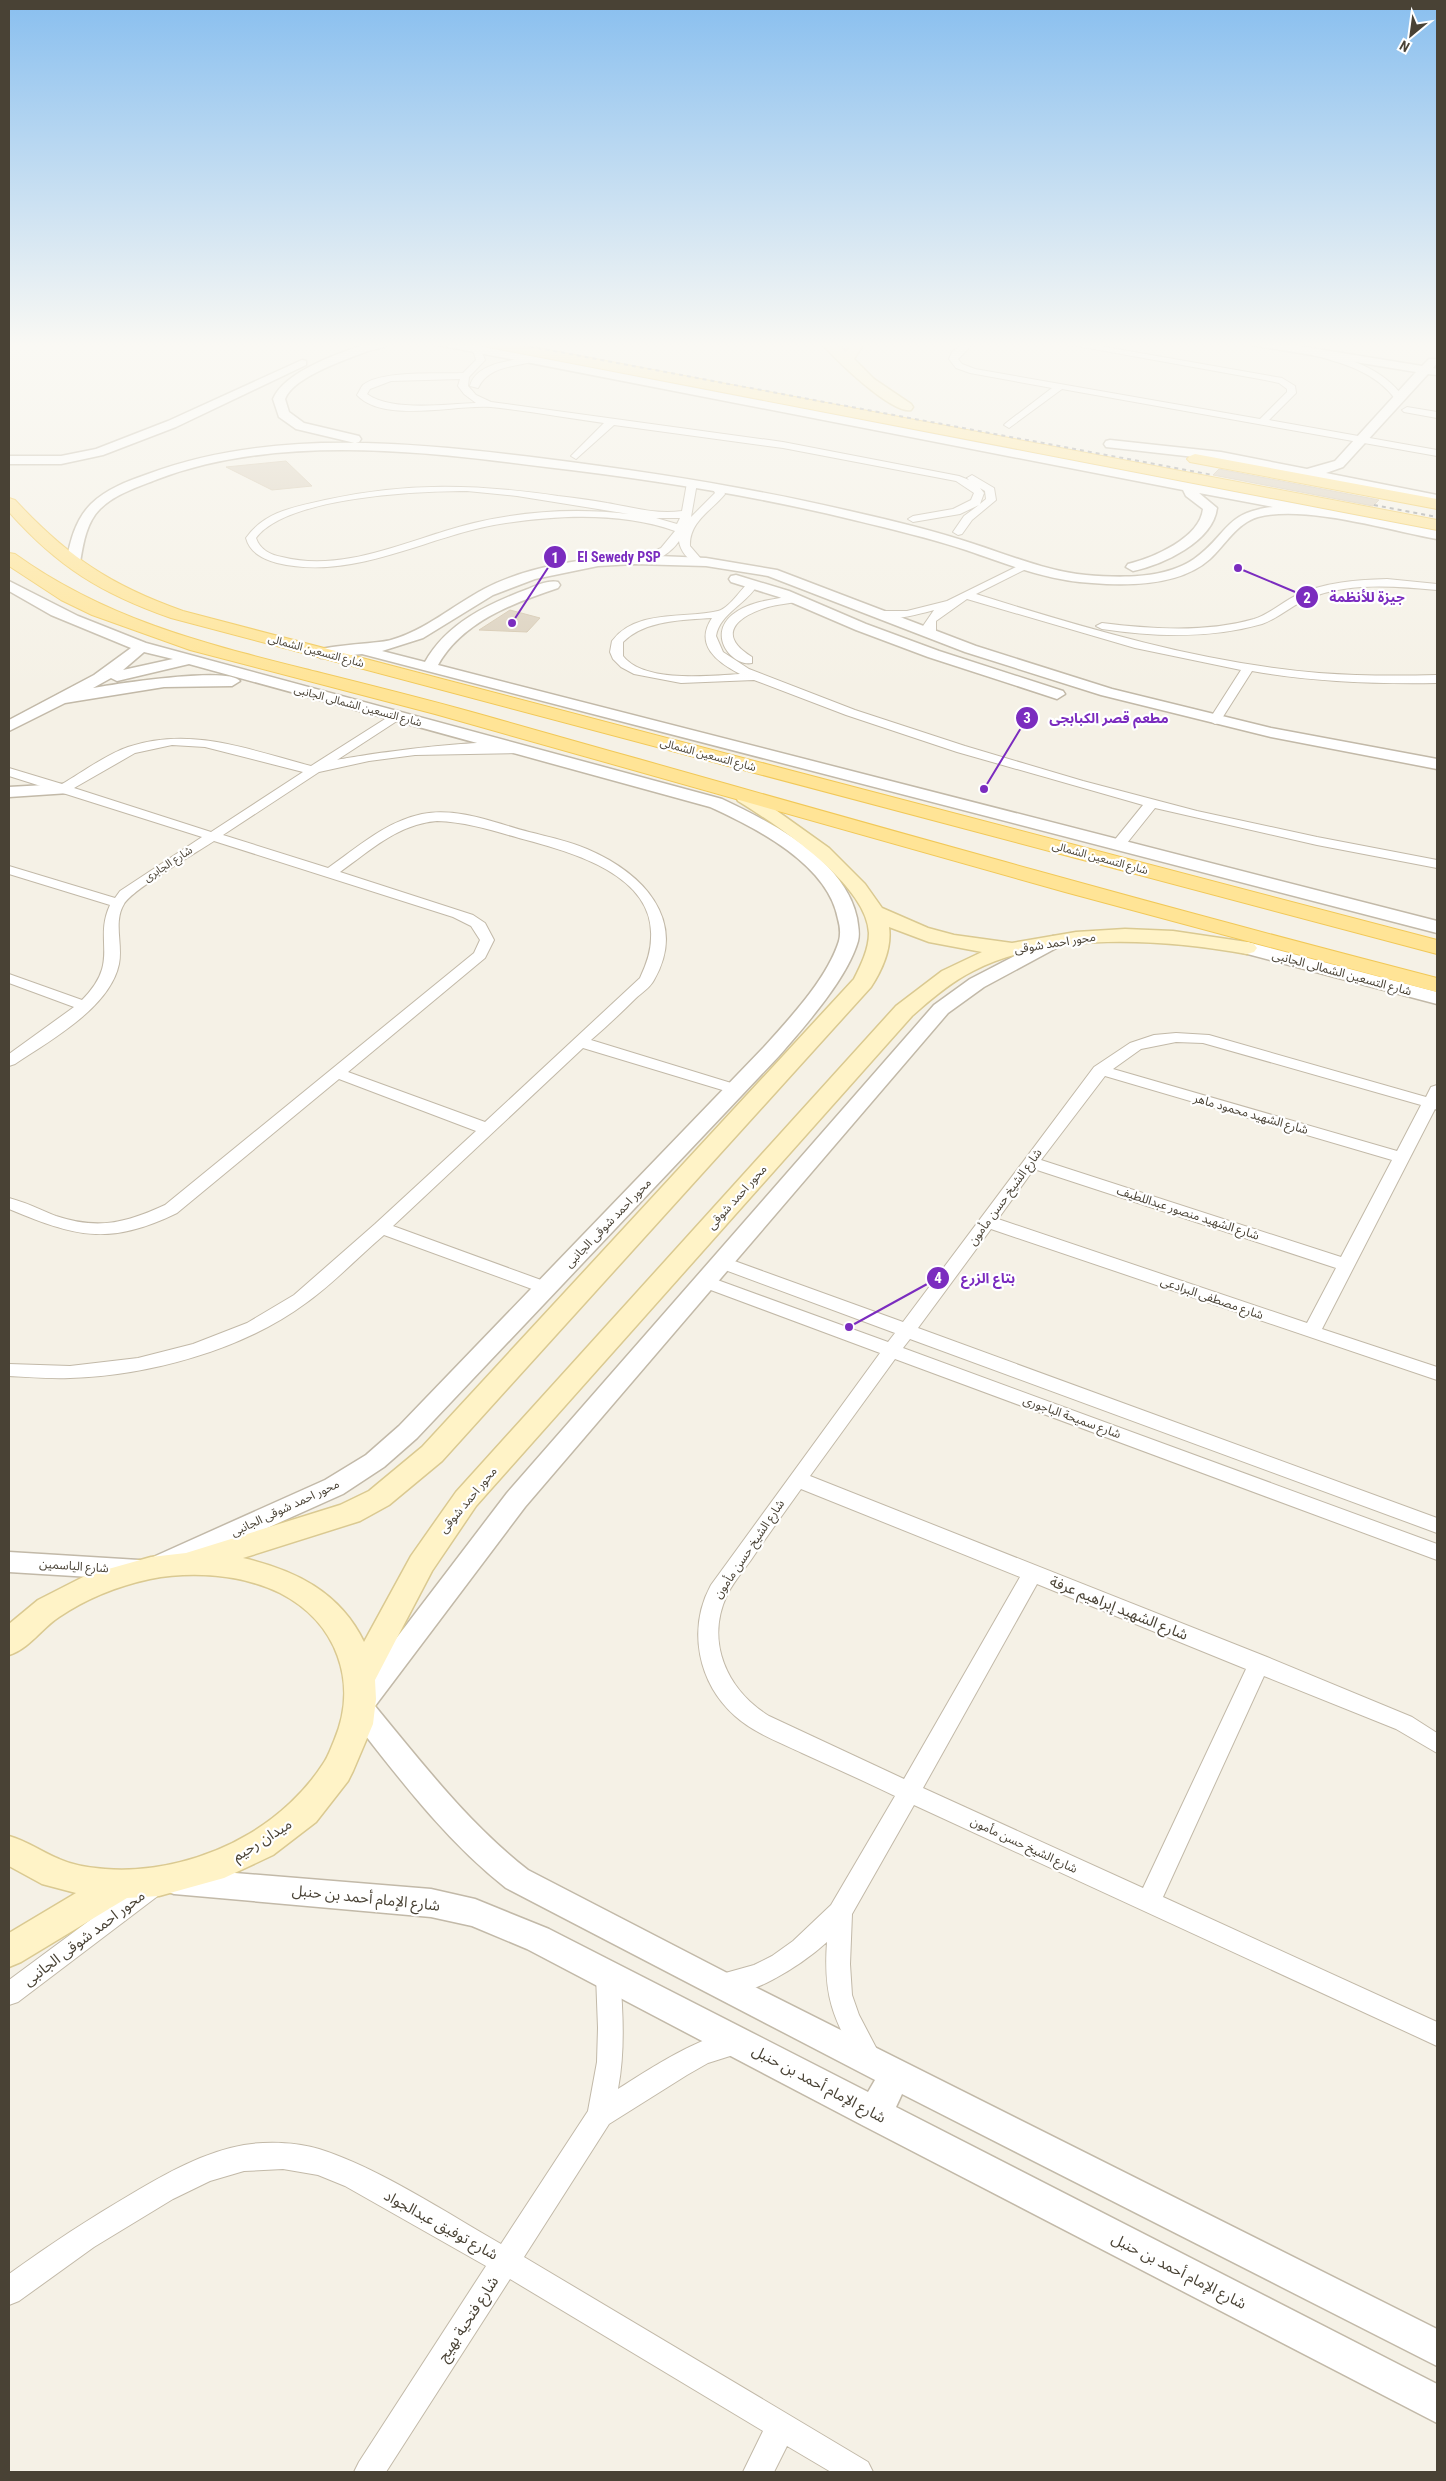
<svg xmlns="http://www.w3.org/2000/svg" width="1446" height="2481" viewBox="0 0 1446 2481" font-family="'Roboto Condensed','Noto Sans Arabic',sans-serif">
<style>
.building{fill:#dbd0bd;stroke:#d4c6ad}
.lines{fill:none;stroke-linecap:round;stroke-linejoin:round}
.minor-casing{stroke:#c2b9a8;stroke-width:2}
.tertiary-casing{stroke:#c2b9a8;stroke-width:3}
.secondary-casing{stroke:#dac991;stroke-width:3}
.primary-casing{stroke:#f1c858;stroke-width:2}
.minor{fill:#fff;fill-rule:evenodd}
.tertiary{fill:#fff;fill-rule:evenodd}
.secondary{fill:#fff3c7;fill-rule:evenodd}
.primary{fill:#ffe496;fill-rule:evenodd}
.rail{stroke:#979797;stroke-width:2;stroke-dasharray:4 4;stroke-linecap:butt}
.labels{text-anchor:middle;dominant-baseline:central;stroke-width:4.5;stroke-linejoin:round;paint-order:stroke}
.far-street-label{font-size:11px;fill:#494235;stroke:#fff}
.street-label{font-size:12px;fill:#494235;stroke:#fff}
.near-street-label{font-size:15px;fill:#494235;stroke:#fff}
.leader{fill:none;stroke:#7b2cbf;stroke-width:2}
.callout-dot{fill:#7b2cbf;stroke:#fff;stroke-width:2}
.mark-label{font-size:15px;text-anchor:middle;font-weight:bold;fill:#fff}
.callout-label{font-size:14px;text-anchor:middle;font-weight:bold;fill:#7b2cbf;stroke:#fff;stroke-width:4.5;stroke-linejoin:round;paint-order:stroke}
</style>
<rect width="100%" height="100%" fill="#f5f1e6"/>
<path class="building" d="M286,461L312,486L272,490L226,467Z
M1219,469L1379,500L1373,506L1213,475Z
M510,610L540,618L527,632L479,630Z"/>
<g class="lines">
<defs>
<path id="minor" d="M965,342H975L958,359L962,364L975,369L1260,419L1287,392V389L1279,383L1265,380L1055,342H1077L1282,378L1295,386L1296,393L1269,420L1437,450V456L1062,389L1009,428L1004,425L1006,423L1052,388L970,373L956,368L949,359L952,352Z
M1295,342H1320L1292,347V343Z
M473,346L481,350L485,360L469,377L468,386L476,395L491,402L783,442L959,476L969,480L967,478L972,475L994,488L996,500L972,520L962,534L958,535L953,532L964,516L979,505L960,514L913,522L908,519L913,516L953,509L971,500L974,493L956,481L783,448L614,425L576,459L571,456L604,423C567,418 529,411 491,407C456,404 384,424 357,395C359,392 361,387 363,385C381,370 439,374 463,373L476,360L474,353L469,349ZM460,379L458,386L464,394L476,403C446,404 392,412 367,394L370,389L391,381ZM980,488L985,491L986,499L980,504L984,493Z
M1312,349C1347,358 1382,367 1404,398L1396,400C1375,371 1342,363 1309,354V350Z
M529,357L533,360L532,362C511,367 488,367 478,388L470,386C476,363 510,361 529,357Z
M1407,407L1437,412V418L1404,412L1402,410Z
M692,480L697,483L691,517L715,493L712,487L713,485H721L725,494C711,511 689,522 690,546L702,560L697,563C688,561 680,550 679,541C672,552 654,565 639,562V558L661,548L675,531C622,512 560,515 506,523C429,534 356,582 277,563C263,559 250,553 246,538C265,511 295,507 325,500C406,482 477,484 558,496C575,498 591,500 607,503C632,507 656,515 682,511L687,483ZM467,491L517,496L629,514C588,509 545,510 504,517C484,520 464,525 445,531C393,547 337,571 282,557C271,555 260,550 256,538C286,497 418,491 467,491ZM656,518H680L677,524Z
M1024,563L1028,564V568L976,594C1088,629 1202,663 1319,673C1359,676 1398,676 1437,675V683C1376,684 1313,682 1252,671L1219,723L1215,724L1209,720L1241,670L1135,648L967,599L936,621V634L930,637L924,634L923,626L934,610C920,614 884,624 873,614L879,611H907L947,601Z
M1387,579L1437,584V590C1394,586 1350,582 1309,598C1292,605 1279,618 1262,624C1210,639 1155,637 1102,629L1096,626L1102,623C1152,629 1205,633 1254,619C1270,614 1282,602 1297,595C1325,582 1357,580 1387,579Z
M752,581L758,584C747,604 720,613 716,636L723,652L749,669L855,710L965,746L1083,781L1197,811L1317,837L1437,860V868L1317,845L1155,808L1123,848H1113L1111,845L1113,842L1143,805L957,752L846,715L754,680L681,683L634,674L621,667L613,659L610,652L612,641C636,609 684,619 718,611C731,608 744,583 752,581ZM712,618C694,645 717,662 740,674C709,676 644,683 623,656V642C645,620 683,620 712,618Z
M795,596L801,599L799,601C789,604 778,604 768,607C736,617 716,635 752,657V663C733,667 707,636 732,615C749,601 774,599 795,596Z
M396,712L402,716L400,719L337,760C363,755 512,732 526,749L520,753L415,755L369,761L319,772L223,835L328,868C358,847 385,822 422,814C458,807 495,823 529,832C549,837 569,841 587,849C641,872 689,919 654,980C650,988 641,993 635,999C621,1013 606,1027 591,1040L741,1086L743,1089L735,1094L729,1092L583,1048L393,1226L552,1284L555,1288L552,1292H540L384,1235C358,1257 334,1283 306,1303C243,1350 147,1376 70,1378C50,1379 29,1377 9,1376V1364L70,1366L138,1358L193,1344L247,1323L294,1295L375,1224L476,1131L339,1079L177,1213C109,1246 76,1237 9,1209V1198C25,1202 41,1210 56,1216C98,1230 126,1223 165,1205L474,953L480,940L471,926L453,917L214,841C196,853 133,889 124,904C113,922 123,944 119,964C110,1008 49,1041 15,1064L9,1066V1054L74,1007L9,983V974L82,1000C121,961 93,942 110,905L9,874V866L115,898L120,891L202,837L9,776V768L62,784C81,773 107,754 128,747C192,726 249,750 311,766ZM172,745L205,747L303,772L211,832L74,788L135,753ZM437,821C466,822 491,830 519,838C567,851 655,873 651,938C651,952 646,965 640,978L485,1122L348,1072L485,958L494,940L485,923L473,915L340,872C371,850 398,824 437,821Z
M1176,1033L1209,1035L1426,1097L1431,1087L1437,1085V1110L1435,1109L1322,1329L1437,1367V1380L991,1229L918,1328L1437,1518V1533L910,1339L903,1348L1437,1544V1560L895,1359L810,1476L1267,1657L1412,1717L1437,1733V1753L1396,1729L1264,1676L1163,1897L1437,2022V2046L914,1805L852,1914L850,1964L852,1995L859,2015L882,2059L878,2067L869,2071L860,2067C834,2018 823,1999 827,1942C804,1963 743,2005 711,1993L708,1985L711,1977L754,1965L772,1956L793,1941L831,1905L895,1796C864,1781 833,1767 802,1753C779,1742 754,1733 735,1716C698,1683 687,1629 711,1585L880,1353L700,1286L697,1282L700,1278H712L888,1342L895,1333L717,1267L714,1263L717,1259H729L903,1322L1094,1067L1130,1043L1154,1035ZM1176,1042L1203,1043L1421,1105L1397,1151L1113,1069L1141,1049ZM1105,1076L1392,1160L1341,1257L1041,1160ZM1034,1169L1336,1268L1307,1323L998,1219ZM801,1489L1020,1577L904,1779L769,1716C727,1690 705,1642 727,1595C733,1583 743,1571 751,1560C767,1536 784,1513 801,1489ZM1037,1584L1246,1669L1143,1888L923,1788Z
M159,1872L167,1875L171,1882L167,1889L18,2002L9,2005V1980L151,1875Z
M608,1964L617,1967L620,1975C623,2014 625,2051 618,2089C645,2072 718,2022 749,2034L753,2042L749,2050L708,2063L687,2075L609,2124L524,2257L868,2462L873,2472H831L787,2446L774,2472H743L763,2431L510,2279L386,2472H354L359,2462L486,2266L345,2186L318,2175L283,2169L244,2171L210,2181L173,2199L94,2247L19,2301L9,2305V2274C49,2245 90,2218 133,2193C167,2173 204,2152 244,2145C267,2141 296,2142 319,2149C379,2168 445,2212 501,2244L588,2111L597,2062L598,2028L596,1975L599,1967Z"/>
<path id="tertiary" d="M373,342H393C387,347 376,349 368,351C347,359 293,377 285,399L289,412L304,423L359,436L361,439L359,442L355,443L296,429L279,417L273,399C285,370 345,351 373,342Z
M433,342H457L1437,531V539C1387,530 1306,505 1258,517C1237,523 1225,545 1210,559C1180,586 1129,586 1092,583C1048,581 1007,564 966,550C929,538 891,529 854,520C752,495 649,479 546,467C422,451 277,434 158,479C138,487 115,494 100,509C86,523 83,545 80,563L73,567L66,563C70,542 75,520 91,504C106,489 128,481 148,474C274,427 417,443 547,459C650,472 753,488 854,512C894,521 935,531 974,544C1011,556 1047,571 1086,575C1121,578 1165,579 1194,559C1228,535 1224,512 1273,507L1199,493L1217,508C1213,542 1162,565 1133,571L1126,567L1128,564C1153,558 1200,538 1203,509L1186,496L1183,490L438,345Z
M1246,342H1274L1422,366L1429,359H1437V363L1433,368L1437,369V375L1428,374L1343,467L1326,473L1437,495V503L1221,460L1106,447L1104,444L1106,441L1110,440L1221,452L1307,469L1335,461L1416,372L1251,345Z
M302,360L306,361V365L176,427L103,455L61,464H9V456H61L96,449L168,421Z
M634,555L706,558L777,570L976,646L1112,689L1271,728L1437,759V769L1271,737L1101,695L965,652L768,576L706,566L634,564L598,566L535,579L493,595L423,638L382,651L425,662C447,623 488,604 528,589C537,585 548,580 558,582L560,585L558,588C513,603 462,622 438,665L1437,921V933L362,654L321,658L313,653C319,645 377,644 391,640C426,630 452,606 484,589C530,565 583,559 634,555Z
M736,575L789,591L866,624L939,651L1063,691L1065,694L1057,699L1051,697L928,657L856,630L779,597L731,582L729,579L731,576Z
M9,581L78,616L146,643L722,799C771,822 845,860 857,918C858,926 860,933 858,941C847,979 805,1026 779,1056L417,1438L384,1467L343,1494L169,1572L160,1575L151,1572L148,1577L139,1580L9,1572V1552L139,1560L148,1563L151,1558L325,1480L366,1455L399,1426L764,1047C790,1018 827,979 839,941C841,933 840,926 838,919C828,864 756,828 710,807L189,664L117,681L111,678L93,688C114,684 230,666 240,681L232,686L164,687L77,701L65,703L9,731V720L94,675L131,648L51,615L9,591ZM144,652L173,659L123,670Z
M63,784L69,785L71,789L69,793L9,797V787Z
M1053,936L1060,938L1062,942L1060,946L984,987L948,1013L525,1507L375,1706C423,1764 468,1823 528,1870L731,1975L1437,2329V2366L902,2094L896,2107L1437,2384V2423L862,2125L527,1949L472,1926L431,1917L174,1894L163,1890L159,1881L163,1872L174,1868L431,1889L475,1899L549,1929L868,2092L875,2080L506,1888C445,1840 399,1778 351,1717L347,1703L507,1493L934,1005L970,979Z
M1247,942L1437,992V1004L1240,952L1238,948L1240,944Z"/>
<path id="secondary" d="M821,342H835L846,352L853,342H865L854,359L874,379L911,404L913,407L911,410C892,414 833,358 821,342Z
M745,791L752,793L829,848L865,884L882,908L928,928L954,935L1012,943L1076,932L1125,929L1173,931L1247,942L1254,944L1257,948L1254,952L1247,954C1164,939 1050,931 973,971C951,982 931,999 912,1016L476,1506L432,1571L400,1632L375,1680L376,1699L373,1724L353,1771L348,1781L316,1822L273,1855L224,1878L159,1896L127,1898L21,1962L9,1967V1933L76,1893L42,1884L9,1866V1836C27,1841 42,1852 59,1859C72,1865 91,1868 105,1869C153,1873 207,1859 249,1834C278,1817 305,1792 323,1764C328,1757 331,1748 334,1741C359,1683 337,1622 280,1593C241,1574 192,1571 150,1579C118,1586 87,1598 59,1617C42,1628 29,1649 9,1655V1624L38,1600L87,1575L151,1557L186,1553L340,1505L369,1491L422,1447L854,979C861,965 869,949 869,933C867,884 777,825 738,801L736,797L738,793ZM889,927L929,942L982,952L942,971L896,1006L456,1492L411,1556L364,1642C340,1592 295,1570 243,1558L360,1521L389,1505L442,1461L871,987C882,970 892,948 889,927Z"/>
<path id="primary" d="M477,342H507L1437,520V530L484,346Z
M1195,454L1437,499V509L1190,462L1187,459L1190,456Z
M9,498L15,500C68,557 110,585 183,611L1437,940V954L171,618C102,594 58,567 9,512Z
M9,553L15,554C104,618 201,643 305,669C365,684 426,699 486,716C802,805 1119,896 1437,978V992L1065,892L435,714L190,650L92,615L61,600L9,566Z"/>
</defs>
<use href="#minor" class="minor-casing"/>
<use href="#tertiary" class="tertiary-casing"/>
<use href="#secondary" class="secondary-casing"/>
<use href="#primary" class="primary-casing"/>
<use href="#minor" class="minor"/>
<use href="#tertiary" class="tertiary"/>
<use href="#secondary" class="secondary"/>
<use href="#primary" class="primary"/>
<path class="rail" d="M506,342L1213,475
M1374,505L1437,517"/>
</g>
<linearGradient id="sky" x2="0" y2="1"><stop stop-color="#89bfef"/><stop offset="0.5" stop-color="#faf9f4"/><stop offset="1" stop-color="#faf9f4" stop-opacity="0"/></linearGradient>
<rect width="1446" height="690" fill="url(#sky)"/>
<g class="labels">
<g class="far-street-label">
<text transform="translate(316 651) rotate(15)">شارع التسعين الشمالى</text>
<text transform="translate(358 706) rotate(15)">شارع التسعين الشمالى الجانبى</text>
<text transform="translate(708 755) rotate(15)">شارع التسعين الشمالى</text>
<text transform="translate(1100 858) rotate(15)">شارع التسعين الشمالى</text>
<text transform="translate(168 864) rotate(-33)">شارع الجابرى</text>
</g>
<g class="street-label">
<text transform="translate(1055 943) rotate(-9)">محور احمد شوقى</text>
<text transform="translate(1342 973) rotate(15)">شارع التسعين الشمالى الجانبى</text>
<text transform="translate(1251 1114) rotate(16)">شارع الشهيد محمود ماهر</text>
<text transform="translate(737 1197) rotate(-48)">محور احمد شوقى</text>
<text transform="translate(1005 1197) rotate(-54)">شارع الشيخ حسن مأمون</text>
<text transform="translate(1188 1213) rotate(18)">شارع الشهيد منصور عبداللطيف</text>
<text transform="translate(608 1223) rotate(-46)">محور احمد شوقى الجانبى</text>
<text transform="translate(1212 1298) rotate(19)">شارع مصطفى البرادعى</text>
<text transform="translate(1072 1417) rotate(20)">شارع سميحة الباجورى</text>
<text transform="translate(468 1500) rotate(-50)">محور احمد شوقى</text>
<text transform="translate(285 1508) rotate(-25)">محور احمد شوقى الجانبى</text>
<text transform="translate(749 1549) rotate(-56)">شارع الشيخ حسن مأمون</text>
<text transform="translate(74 1566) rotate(4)">شارع الياسمين</text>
<text transform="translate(1024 1845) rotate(25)">شارع الشيخ حسن مأمون</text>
</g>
<g class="near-street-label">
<text transform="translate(1119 1608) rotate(22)">شارع الشهيد إبراهيم عرفة</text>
<text transform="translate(262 1840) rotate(-32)">ميدان رحيم</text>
<text transform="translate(366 1898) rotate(6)">شارع الإمام أحمد بن حنبل</text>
<text transform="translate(84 1938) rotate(-37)">محور احمد شوقى الجانبى</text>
<text transform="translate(819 2084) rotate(28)">شارع الإمام أحمد بن حنبل</text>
<text transform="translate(441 2225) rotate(29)">شارع توفيق عبدالجواد</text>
<text transform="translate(1179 2271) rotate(27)">شارع الإمام أحمد بن حنبل</text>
<text transform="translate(468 2319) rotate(-57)">شارع فتحية بهيج</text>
</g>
</g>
<path class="leader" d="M512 623L555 557M1238 568L1307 597M984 789L1027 718M849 1327L938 1278"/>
<g class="callout-dot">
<circle cx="512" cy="623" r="5"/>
<circle cx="1238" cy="568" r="5"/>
<circle cx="984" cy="789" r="5"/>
<circle cx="849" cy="1327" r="5"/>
<circle cx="555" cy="557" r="12"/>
<circle cx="1307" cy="597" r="12"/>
<circle cx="1027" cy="718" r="12"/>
<circle cx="938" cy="1278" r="12"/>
</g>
<g class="mark-label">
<text x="555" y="563">1</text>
<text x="1307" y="603">2</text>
<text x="1027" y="723">3</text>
<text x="938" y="1283">4</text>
</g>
<g class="callout-label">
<text x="619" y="562">El Sewedy PSP</text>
<text x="1367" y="602">جيزة للأنظمة</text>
<text x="1109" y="723">مطعم قصر الكبابجى</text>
<text x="988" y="1283">بتاع الزرع</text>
</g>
<rect width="1446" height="2481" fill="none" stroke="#494235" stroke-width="20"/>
<g transform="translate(1411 35) rotate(209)" stroke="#ffffff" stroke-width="4" paint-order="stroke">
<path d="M0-4L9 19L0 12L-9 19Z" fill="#494235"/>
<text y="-8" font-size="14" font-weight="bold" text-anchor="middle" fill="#494235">N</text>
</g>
</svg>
